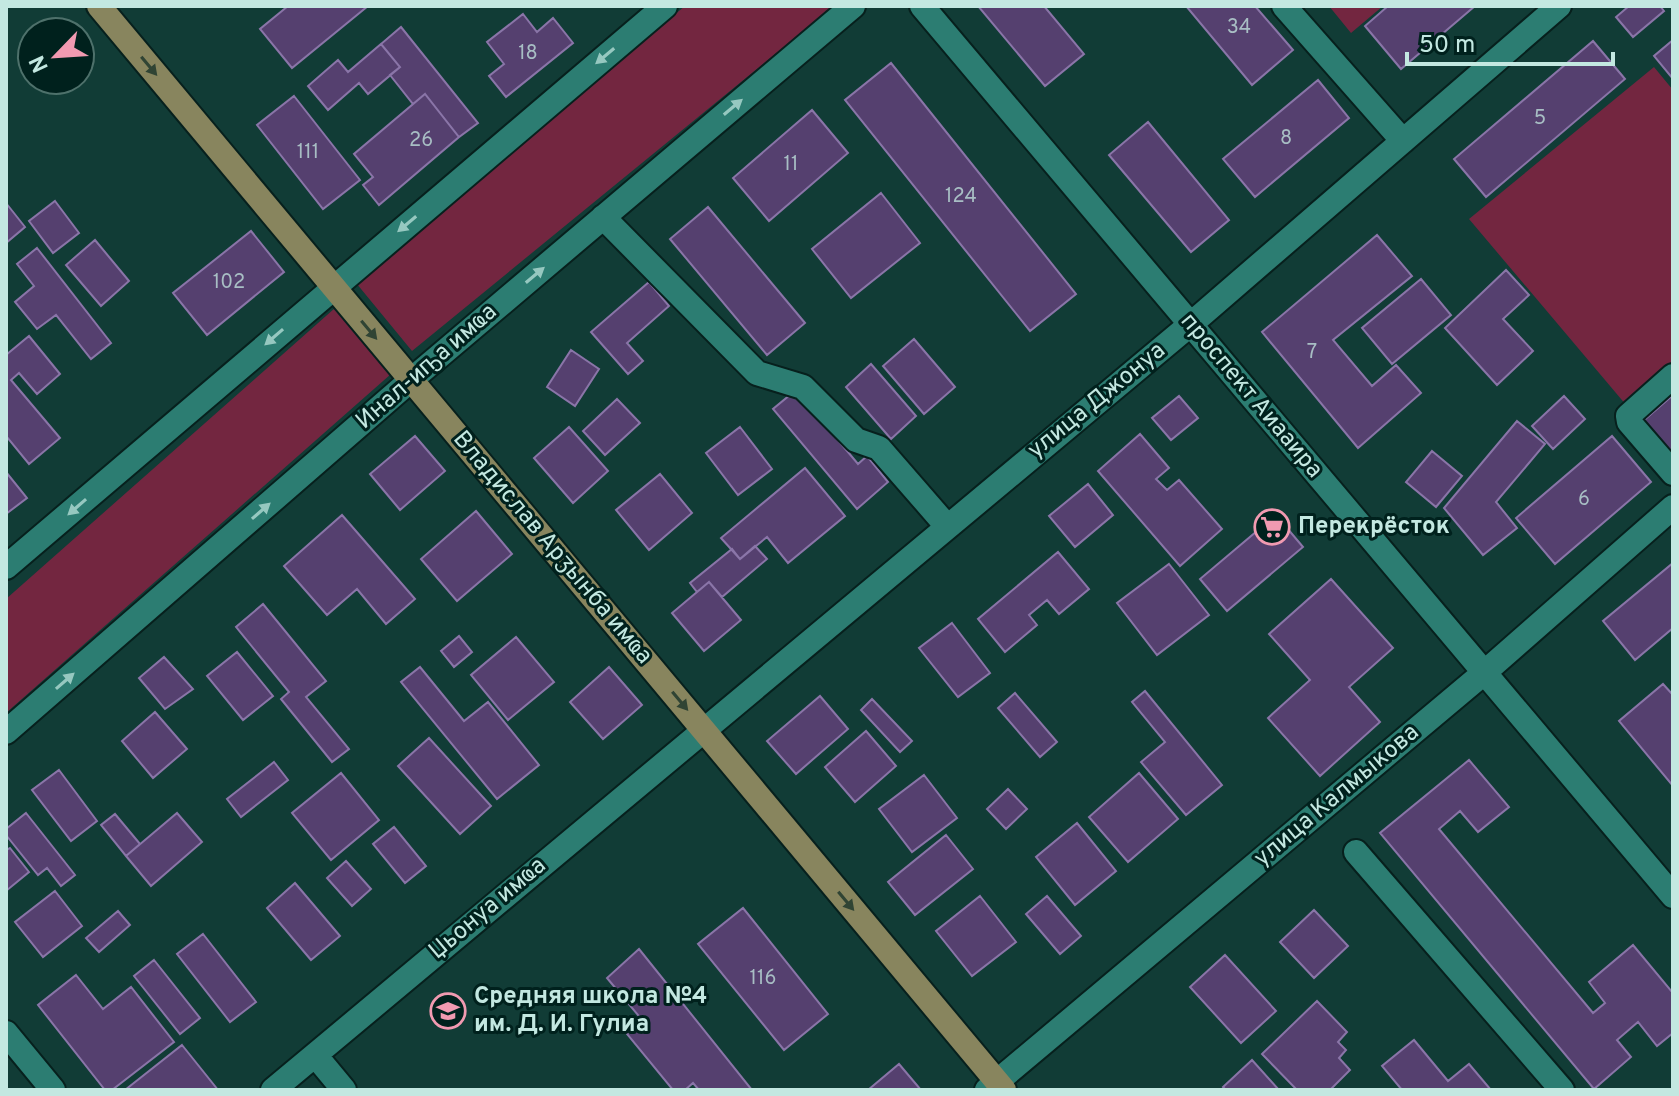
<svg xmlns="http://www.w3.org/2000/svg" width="1679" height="1096" viewBox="0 0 1679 1096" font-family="Overpass,sans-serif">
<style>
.green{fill:#732640}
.building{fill:#55406f;stroke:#8a75a8;stroke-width:2}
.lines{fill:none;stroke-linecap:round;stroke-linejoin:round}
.minor-casing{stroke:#07201d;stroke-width:28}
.major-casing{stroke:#07201d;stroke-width:28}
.minor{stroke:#2c7d72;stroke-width:24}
.major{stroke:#88855e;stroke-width:24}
.oneway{fill:#96c8c0}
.oneway2{fill:#304434}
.labels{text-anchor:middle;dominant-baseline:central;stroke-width:6;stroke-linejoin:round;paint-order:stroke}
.number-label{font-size:20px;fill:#a8bec4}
.street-label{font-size:24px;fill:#c3e8e1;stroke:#00211d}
.poi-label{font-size:24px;font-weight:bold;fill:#c3e8e1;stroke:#00211d;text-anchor:start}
</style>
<rect width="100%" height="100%" fill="#113c36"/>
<path class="green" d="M685,6H834L412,351L352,278Z
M1329,6H1383L1351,33Z
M1654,67L1673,90V376L1632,412L1469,219Z
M335,308L391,374L6,713V599Z"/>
<path class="building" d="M288,6H368L292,68L260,29Z
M978,6H1044L1084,54L1045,86Z
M1186,6H1255L1293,50L1252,85Z
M1388,6H1475L1401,69L1365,26Z
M1629,6H1660L1664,11L1633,37L1616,17Z
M523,14L537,32L553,18L573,43L506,97L489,76L504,64L487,42Z
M401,27L478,123L459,137L425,94L413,104L390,75L400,67L381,44Z
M1673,40V79L1654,56Z
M1593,41L1625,79L1486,197L1454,159Z
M381,44L400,67L368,94L359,83L328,110L308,86L338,60L348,72Z
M891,63L1076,294L1030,331L845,100Z
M1318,80L1349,118L1255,197L1223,159Z
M425,94L459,137L379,205L363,185L373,177L354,154Z
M294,96L360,180L323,209L257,125Z
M812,110L848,153L769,221L733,178Z
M1148,122L1229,220L1191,252L1109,155Z
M881,193L920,243L851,298L812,249Z
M55,201L79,233L53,253L29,221Z
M6,203L25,227L6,243Z
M708,207L805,323L767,355L670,239Z
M251,231L284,272L207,335L173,293Z
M1377,235L1412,276L1333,340L1372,386L1396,365L1421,393L1358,448L1262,332Z
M95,240L129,281L101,306L66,265Z
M37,248L111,343L91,359L56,315L37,329L15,302L34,286L17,264Z
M1506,270L1529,295L1503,319L1533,351L1497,385L1445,328Z
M1421,279L1451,315L1392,364L1362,328Z
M649,282L669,306L627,343L643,361L628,374L591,332Z
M29,336L60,374L37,394L19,373L11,380L60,438L29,464L6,436V355Z
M914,339L955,387L924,414L883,366Z
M571,350L599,369L575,406L547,387Z
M871,364L916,416L891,439L846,387Z
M796,390L858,464L867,456L888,482L857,509L773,409Z
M1673,395V457L1643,421Z
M1179,396L1198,418L1171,440L1152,418Z
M1564,396L1585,419L1553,449L1532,426Z
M617,399L640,423L605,455L583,431Z
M1517,421L1545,444L1496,502L1517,528L1483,555L1444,508Z
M569,427L608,471L573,503L534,458Z
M740,427L772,469L738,495L706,453Z
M1140,434L1169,468L1156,479L1167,490L1179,480L1222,529L1180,566L1098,471Z
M415,436L445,471L400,510L370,474Z
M1612,436L1651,482L1555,564L1516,518Z
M1432,451L1462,476L1436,507L1406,482Z
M805,468L845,516L788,563L767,537L740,559L721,538Z
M6,472L27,498L6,514Z
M660,474L692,513L649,550L616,510Z
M1088,484L1113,515L1075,547L1049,516Z
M476,511L512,554L457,601L421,559Z
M342,515L415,599L386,624L357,589L327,615L284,566Z
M1276,515L1303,547L1227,611L1200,579Z
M755,546L767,559L722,597L709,582L697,592L690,583L732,549L740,559Z
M1058,552L1089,589L1059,614L1047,600L1029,615L1037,625L1005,652L978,619Z
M1673,563V628L1635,660L1603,621Z
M1169,564L1209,615L1157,655L1117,603Z
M1331,579L1393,648L1349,687L1380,722L1320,776L1268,718L1310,680L1269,634Z
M709,582L741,620L704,651L672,613Z
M263,604L326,681L306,697L349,749L332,762L281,699L289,692L236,627Z
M952,623L990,673L958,697L919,648Z
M459,636L472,652L454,667L441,651Z
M516,637L554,682L508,720L471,675Z
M237,652L273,696L243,720L207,676Z
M164,657L193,689L165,709L139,678Z
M420,667L464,721L488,702L539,765L497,799L401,682Z
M609,667L642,705L603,739L570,702Z
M1663,684L1673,695V786L1619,721Z
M1145,691L1222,785L1186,815L1141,762L1165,742L1132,702Z
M1015,693L1057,742L1040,757L998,708Z
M820,696L848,729L796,774L767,741Z
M872,699L912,741L900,752L861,710Z
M155,712L187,749L153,778L122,741Z
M866,731L896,766L855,802L825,767Z
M429,738L491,806L460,834L398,766Z
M1469,760L1509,807L1478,832L1460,811L1439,829L1593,1013L1605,1003L1589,982L1633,945L1673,993V1033L1657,1046L1638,1022L1617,1040L1631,1057L1594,1089L1380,833Z
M274,762L288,780L241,817L227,799Z
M59,770L97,821L71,841L32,790Z
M341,773L379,820L331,860L292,813Z
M1139,773L1178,819L1128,862L1089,817Z
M924,775L957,818L912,852L879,809Z
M1008,789L1027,809L1006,829L987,809Z
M26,813L75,875L61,886L47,868L38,875L6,835V829Z
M177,813L202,842L151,886L126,856Z
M115,814L140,844L126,856L101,825Z
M1077,823L1116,871L1075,905L1036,857Z
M394,827L426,866L405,883L373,844Z
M946,835L973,869L915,915L888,882Z
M10,848L29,872L6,891V850Z
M346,861L371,889L352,906L327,878Z
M295,883L340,936L311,960L267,908Z
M55,891L82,926L43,957L15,922Z
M980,896L1016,942L972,976L936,931Z
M1047,896L1081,936L1060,954L1026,914Z
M743,908L828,1014L784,1050L698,944Z
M1314,910L1348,946L1314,978L1280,942Z
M118,911L130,925L99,952L86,938Z
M203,934L256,1002L230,1022L177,954Z
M639,949L752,1090H699L693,1083L685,1090H673L627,1034L643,1021L607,978Z
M1225,955L1276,1011L1241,1043L1190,987Z
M154,960L200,1018L180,1034L134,976Z
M76,975L103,1009L131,987L174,1042L112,1090H105L38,1005Z
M1317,1001L1347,1032L1338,1042L1346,1050L1339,1058L1350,1070L1330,1090H1297L1262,1054Z
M1414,1040L1448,1081L1469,1064L1491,1090H1402L1382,1066Z
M182,1045L218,1090H125Z
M1252,1060L1279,1090H1226L1223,1087Z
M899,1064L921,1090H868Z"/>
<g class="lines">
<defs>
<path id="minor" d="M922,6L1673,896
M1284,6L1403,141
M603,217L757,373L803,387L856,440L879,448L946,525
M1673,376L1628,416L1629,422L1673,473
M6,567L665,6
M6,732L411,380L853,6
M1356,852L1562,1090
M6,1033L53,1090
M315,1055L344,1090
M273,1090L1191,324L1559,6
M987,1090L1485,672L1673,507"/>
<path id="major" d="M99,6L1004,1090"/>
</defs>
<use href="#minor" class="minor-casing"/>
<use href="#major" class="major-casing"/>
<use href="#minor" class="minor"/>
<use href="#major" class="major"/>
</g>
<defs><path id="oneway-solid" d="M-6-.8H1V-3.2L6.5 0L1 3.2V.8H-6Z" transform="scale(2)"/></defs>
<g class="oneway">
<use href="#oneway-solid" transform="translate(605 56) rotate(140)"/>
<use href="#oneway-solid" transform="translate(733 107) rotate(-40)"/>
<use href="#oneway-solid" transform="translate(407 224) rotate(140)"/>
<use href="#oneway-solid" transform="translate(535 275) rotate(-40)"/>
<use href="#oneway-solid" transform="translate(274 337) rotate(139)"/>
<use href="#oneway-solid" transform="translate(77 507) rotate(139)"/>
<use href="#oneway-solid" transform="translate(261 511) rotate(-41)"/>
<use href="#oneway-solid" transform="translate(65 681) rotate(-41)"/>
</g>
<g class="oneway2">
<use href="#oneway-solid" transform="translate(149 66) rotate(50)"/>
<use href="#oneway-solid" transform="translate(369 330) rotate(50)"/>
<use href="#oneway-solid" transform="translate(680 701) rotate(50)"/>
<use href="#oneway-solid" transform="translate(846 901) rotate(50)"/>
</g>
<defs>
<symbol id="supermarket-ring" viewBox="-11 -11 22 22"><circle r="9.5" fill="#00211d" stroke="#f19ab1" stroke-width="1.5"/><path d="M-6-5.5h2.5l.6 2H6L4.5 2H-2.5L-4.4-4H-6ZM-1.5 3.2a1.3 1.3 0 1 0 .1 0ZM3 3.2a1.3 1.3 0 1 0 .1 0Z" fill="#f19ab1"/></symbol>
<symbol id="school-ring" viewBox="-11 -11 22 22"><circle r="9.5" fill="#00211d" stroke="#f19ab1" stroke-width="1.5"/><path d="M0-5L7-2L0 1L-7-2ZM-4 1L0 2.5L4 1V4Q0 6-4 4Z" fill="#f19ab1"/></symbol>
</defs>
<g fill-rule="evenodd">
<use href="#supermarket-ring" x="1252" y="507" width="40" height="40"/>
<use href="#school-ring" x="428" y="991" width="40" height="40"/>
</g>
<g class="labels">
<g class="number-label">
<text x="1239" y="28">34</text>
<text x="528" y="54">18</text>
<text x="1540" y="119">5</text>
<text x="1286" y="139">8</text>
<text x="421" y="141">26</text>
<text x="308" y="153">111</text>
<text x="791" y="165">11</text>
<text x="961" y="197">124</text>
<text x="229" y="283">102</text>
<text x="1312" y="353">7</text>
<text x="1584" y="500">6</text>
<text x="763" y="979">116</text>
</g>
<g class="street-label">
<text transform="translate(427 367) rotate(-41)">Инал-иҧа имҩа</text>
<text transform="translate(1251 396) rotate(50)">проспект Аиааира</text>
<text transform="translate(1097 401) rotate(-39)">улица Джонуа</text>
<text transform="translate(552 548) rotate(50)">Владислав Арӡынба имҩа</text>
<text transform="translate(1337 796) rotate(-40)">улица Калмыкова</text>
<text transform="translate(488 909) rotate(-40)">Џьонуа имҩа</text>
</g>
<g class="poi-label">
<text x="1298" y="527">Перекрёсток</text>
<text x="474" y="997">Средняя школа №4<tspan x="474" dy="28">им. Д. И. Гулиа</tspan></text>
</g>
</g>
<rect width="1679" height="1096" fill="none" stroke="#c3e8e1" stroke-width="16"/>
<g transform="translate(56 56) rotate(245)"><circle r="38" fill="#00211d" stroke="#4e716b" stroke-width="2"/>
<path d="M0-6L14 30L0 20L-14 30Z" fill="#f19ab1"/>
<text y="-12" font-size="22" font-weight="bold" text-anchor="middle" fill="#c3e8e1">N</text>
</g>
<path d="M1407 52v12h206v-12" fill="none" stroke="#c3e8e1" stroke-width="4"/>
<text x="1419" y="52" font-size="24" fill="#c3e8e1" stroke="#00211d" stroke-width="6" paint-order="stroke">50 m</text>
</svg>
